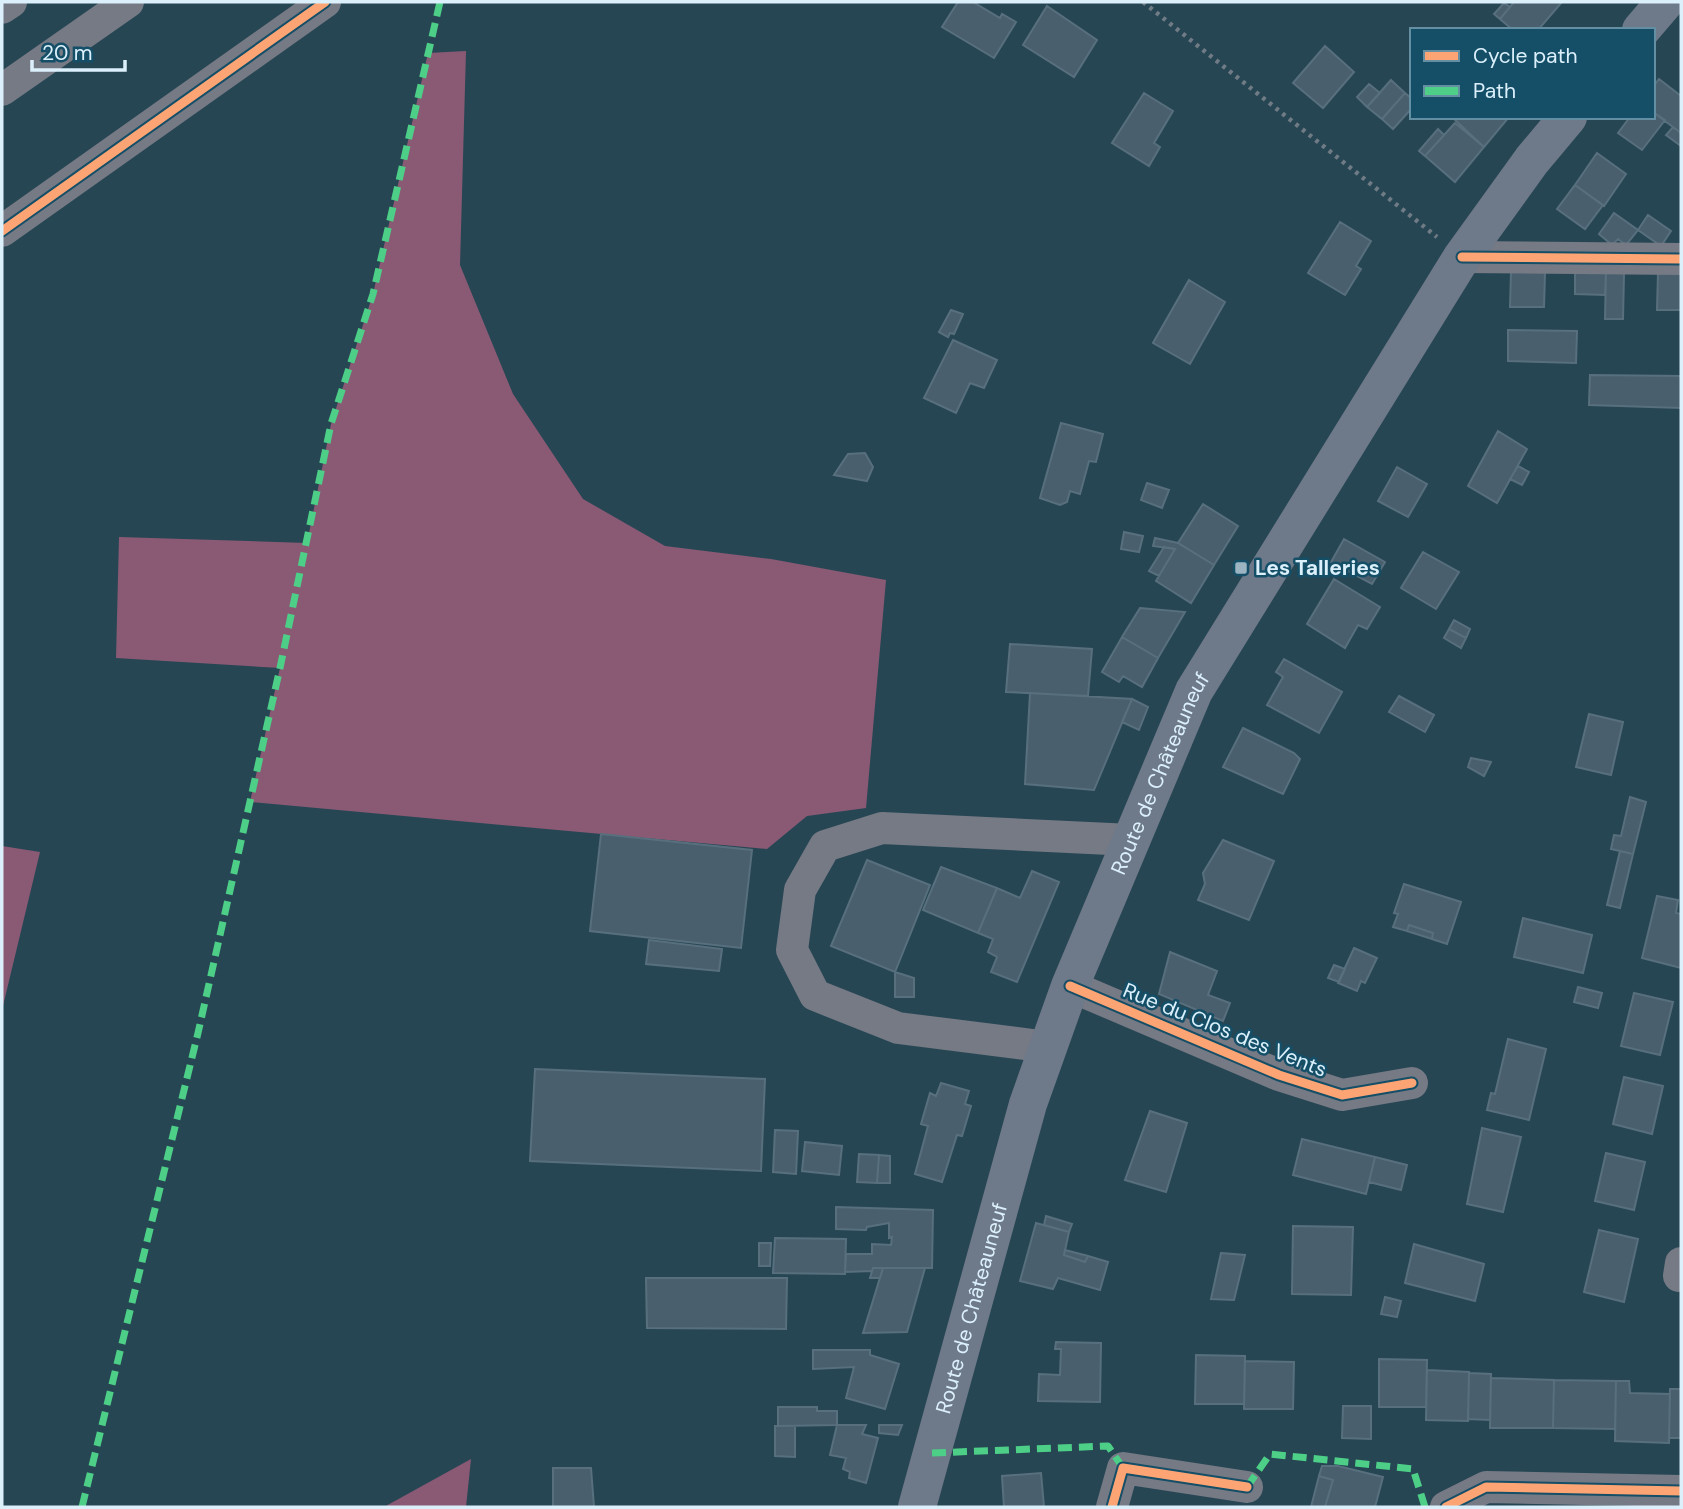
<svg xmlns="http://www.w3.org/2000/svg" width="1683" height="1509" viewBox="0 0 1683 1509" font-family="'DM Sans',sans-serif">
<style>
.green{fill:#8a5a74}
.building{fill:#495f6e;stroke:#586f7e;stroke-width:2}
.lines{fill:none;stroke-linecap:round;stroke-linejoin:round}
.path{stroke:#6f7b85;stroke-width:4.5;stroke-dasharray:3.5 5;stroke-linecap:butt}
.minor{stroke:#767a85;stroke-width:32}
.major{stroke:#6e7989;stroke-width:38}
.quiet{stroke:#4dcf88;stroke-width:7;stroke-dasharray:14 7;stroke-linecap:butt}
.cycleway-casing{stroke:#144e67;stroke-width:13}
.cycleway{stroke:#fda474;stroke-width:9}
.poi-dot{fill:#9cb4c1;stroke:#144e67;stroke-width:2.5}
.labels{text-anchor:middle;dominant-baseline:central;stroke-width:5;stroke-linejoin:round;paint-order:stroke}
.poi-label{font-size:21px;font-weight:bold;fill:#dbf0fb;stroke:#144e67;text-anchor:start}
.street-label{font-size:21px;fill:#dbf0fb;stroke:#144e67}
</style>
<rect width="100%" height="100%" fill="#274654"/>
<path class="green" d="M466,51L460,265L513,394L583,499L665,546L771,559L886,580L866,808L807,816L767,849L250,802L280,668L116,658L119,537L307,543L331,424L373,294L428,53Z
M2,846L40,852L2,1010Z
M471,1459L466,1507H384Z"/>
<path class="building" d="M958,2H973L1000,18L1002,14L1016,22L994,58L942,27Z
M1514,2H1562L1538,30H1513L1500,19Z
M1504,3L1510,7L1500,19L1494,14Z
M1047,6L1097,40L1074,77L1023,45Z
M1325,46L1354,72L1323,108L1293,83Z
M1659,79L1681,96V133L1653,112V87Z
M1391,80L1405,93L1382,119L1367,107Z
M1369,84L1380,93L1367,107L1357,97Z
M1144,93L1173,111L1154,143L1160,147L1149,166L1112,143Z
M1405,93L1412,99V108L1393,129L1382,119Z
M1653,112L1665,120L1642,150L1618,133L1630,117H1653Z
M1452,117H1509L1484,147Z
M1455,123L1484,147L1455,182L1425,156Z
M1673,127L1681,133V146L1666,135Z
M1438,129L1444,135L1425,156L1419,151Z
M1597,153L1626,174L1604,206L1575,185Z
M1575,185L1603,205L1585,229L1557,209Z
M1614,213L1638,230L1626,245L1618,239L1612,245L1599,234Z
M1648,215L1671,231L1661,246L1638,230Z
M1340,222L1371,241L1356,266L1361,269L1345,295L1308,273Z
M1511,272H1545L1544,307H1510Z
M1575,273H1606L1605,295L1575,294Z
M1606,273H1624L1623,319H1605Z
M1658,273H1681V310H1657Z
M1189,280L1225,302L1190,364L1153,343Z
M951,310L963,314L954,334L950,333L948,337L939,332Z
M1508,330L1577,331L1576,363L1508,361Z
M953,340L997,360L984,388L970,383L956,413L924,398Z
M1590,375L1681,376V408L1589,405Z
M1061,423L1103,434L1096,462L1089,461L1080,494L1070,491L1067,502L1060,505L1040,498Z
M1498,431L1527,449L1497,503L1468,486Z
M865,453L873,467L867,481L834,475L848,454Z
M1518,466L1529,472L1522,485L1510,479Z
M1397,467L1427,484L1408,517L1378,501Z
M1147,483L1169,490L1162,508L1141,500Z
M1203,504L1238,526L1214,565L1178,543Z
M1124,532L1143,536L1139,552L1121,549Z
M1155,538L1178,543L1214,565L1191,603L1156,581L1175,549L1153,546Z
M1344,539L1385,562L1372,584L1331,562Z
M1164,547L1175,549L1159,576L1149,571Z
M1423,552L1459,572L1436,609L1401,588Z
M1334,579L1380,607L1367,629L1358,625L1345,648L1307,624Z
M1140,608L1185,612L1158,658L1122,637Z
M1454,620L1470,629L1466,638L1449,629Z
M1449,629L1466,638L1461,648L1444,638Z
M1122,637L1158,658L1142,687L1123,676L1119,682L1102,672Z
M1010,644L1092,649L1088,696L1006,692Z
M1284,659L1342,692L1319,733L1267,705L1283,677L1276,672Z
M1030,693L1132,699L1094,790L1025,784Z
M1399,696L1434,715L1425,732L1389,712Z
M1132,699L1148,707L1139,730L1122,722Z
M1589,714L1623,722L1611,775L1576,767Z
M1243,728L1294,753L1300,759L1283,794L1223,767Z
M1471,758L1491,762L1484,776L1468,767Z
M1630,797L1646,802L1633,854L1611,849L1614,835L1621,836Z
M601,834L752,850L741,948L590,931Z
M1223,840L1274,861L1249,920L1198,900L1205,884L1203,873Z
M1620,851L1633,854L1620,908L1607,905Z
M867,860L930,885L895,972L831,946Z
M941,867L997,888L978,933L923,910Z
M1032,871L1059,882L1017,982L991,972L997,957L988,952L993,939L978,933L997,888L1020,898Z
M1404,884L1461,902L1447,944L1432,939L1433,933L1409,925L1407,931L1393,927L1398,914L1394,913Z
M1657,896L1678,900L1676,913L1681,914V968L1642,958Z
M1523,918L1592,935L1583,973L1514,957Z
M1409,925L1433,933L1432,939L1407,931Z
M649,940L722,949L719,971L646,964Z
M1354,948L1377,958L1365,983L1361,981L1357,991L1338,983Z
M1170,952L1217,971L1208,995L1230,1003L1223,1021L1159,994Z
M1334,965L1345,969L1339,982L1328,978Z
M895,972L914,978V997H895Z
M1578,987L1602,993L1598,1008L1574,1002Z
M1634,993L1673,1002L1660,1055L1621,1046Z
M1508,1039L1546,1049L1529,1120L1487,1110L1491,1093L1495,1094Z
M535,1069L765,1079L761,1171L530,1161Z
M1624,1077L1663,1086L1652,1134L1613,1124Z
M941,1083L969,1091L965,1104L971,1106L962,1136L957,1135L942,1182L915,1174L928,1126L921,1124L930,1093L936,1096Z
M1150,1111L1187,1123L1166,1192L1125,1180Z
M1482,1128L1521,1137L1503,1212L1467,1204Z
M775,1130L798,1131L796,1174L773,1172Z
M1302,1139L1375,1157L1366,1194L1293,1175Z
M805,1142L842,1146L839,1175L802,1171Z
M1606,1153L1645,1162L1634,1210L1595,1201Z
M859,1154L879,1155L877,1183L857,1182Z
M879,1155L890,1156V1183H877Z
M1375,1157L1407,1165L1401,1190L1369,1182Z
M836,1207L933,1210L932,1268H873L872,1271L845,1272L846,1254H872V1244L891,1245L892,1237L889,1238V1223L867,1227L866,1230L836,1229Z
M1046,1216L1072,1224L1069,1232L1044,1225Z
M1036,1223L1069,1232L1064,1255L1085,1262L1088,1256L1108,1262L1100,1290L1058,1278L1053,1289L1020,1281Z
M1293,1226L1353,1227L1351,1295L1292,1294Z
M1599,1230L1638,1239L1624,1302L1584,1292Z
M775,1238L846,1239L845,1274L773,1273Z
M759,1243H771L770,1266H759Z
M1414,1244L1484,1264L1475,1301L1405,1283Z
M1065,1250L1088,1256L1085,1262L1064,1255Z
M1221,1253L1245,1255L1234,1300L1211,1299Z
M873,1268H883L880,1278H870Z
M883,1268H925L907,1332L863,1333Z
M646,1278H787L786,1329L647,1328Z
M1385,1297L1401,1301L1397,1317L1381,1314Z
M1056,1342L1101,1343L1100,1402L1038,1401L1039,1374L1060,1375L1061,1349H1055Z
M813,1350H870V1355L899,1364L885,1409L846,1398L854,1367L813,1369Z
M1196,1355L1245,1356L1244,1404H1195Z
M1379,1359L1427,1360L1426,1407H1379Z
M1245,1361L1294,1362L1293,1409H1244Z
M1427,1370L1469,1372L1468,1421L1426,1420Z
M1469,1373L1491,1374L1490,1420L1468,1419Z
M1491,1378L1554,1380L1553,1428H1490Z
M1554,1380L1616,1381L1615,1429L1553,1428Z
M1616,1381H1629L1630,1393L1670,1394L1669,1443L1615,1441Z
M1670,1389H1681V1438H1669Z
M1343,1406H1371V1439L1342,1438Z
M778,1407H817V1411H837V1425L778,1426Z
M837,1425H866L862,1434L878,1438L866,1483L849,1478L850,1472L843,1469L846,1458L830,1455Z
M879,1425H902L898,1435L879,1433Z
M775,1426H795V1457L775,1456Z
M1322,1466H1338L1383,1477L1375,1507H1325L1333,1480L1319,1476Z
M553,1468H591L594,1507H553Z
M1041,1473L1044,1507H1004L1002,1476Z
M1319,1476L1333,1480L1325,1507H1311Z"/>
<g class="lines">
<path class="path" d="M1143,2L1437,237"/>
<path class="minor" d="M2,8L11,2
M2,90L128,2
M2,231L325,2
M1462,257L1681,259
M1070,986L1279,1075L1342,1095L1412,1083
M1048,1047L898,1028L815,995L792,950L800,890L825,846L882,828L1131,840
M1679,1276L1681,1263
M1112,1507L1123,1468L1247,1487
M1446,1507L1486,1487L1681,1491"/>
<g class="major">
<path d="M1641,30L1665,2"/>
<path id="s1" d="M917,1507L1028,1104L1070,986L1194,691L1462,257L1532,160L1568,117"/>
</g>
<path class="quiet" d="M932,1453L1108,1446L1123,1468
M1247,1487L1270,1454L1413,1469L1425,1507
M82,1507L198,1033L280,668L331,424L373,294L440,2"/>
<defs>
<path id="cycleway" d="M2,231L325,2
M1462,257L1681,259
M1070,986L1279,1075L1342,1095L1412,1083
M1112,1507L1123,1468L1247,1487
M1446,1507L1486,1487L1681,1491"/>
</defs>
<use href="#cycleway" class="cycleway-casing"/>
<use href="#cycleway" class="cycleway"/>
</g>
<rect class="poi-dot" x="1234" y="561" width="14" height="14" rx="3.5"/>
<g class="labels">
<g class="poi-label">
<text x="1255" y="568">Les Talleries</text>
</g>
<g class="street-label">
<text stroke="none"><textPath href="#s1" startOffset="774">Route de Châteauneuf</textPath></text>
<text transform="translate(1225 1030) rotate(22)">Rue du Clos des Vents</text>
<text stroke="none"><textPath href="#s1" startOffset="206">Route de Châteauneuf</textPath></text>
</g>
</g>
<rect width="1683" height="1509" fill="none" stroke="#dbf0fb" stroke-width="7"/>
<rect x="1410" y="28" width="245" height="91" fill="#144e67" stroke="#648fa2" stroke-width="2"/>
<rect x="1424" y="51" width="35" height="10" fill="#fda474" stroke="#648fa2" stroke-width="2"/>
<text x="1473" y="63" font-size="21" fill="#dbf0fb">Cycle path</text>
<rect x="1424" y="86" width="35" height="10" fill="#4dcf88" stroke="#648fa2" stroke-width="2"/>
<text x="1473" y="98" font-size="21" fill="#dbf0fb">Path</text>
<path d="M32 60v10h93v-10" fill="none" stroke="#dbf0fb" stroke-width="3.5"/>
<text x="42" y="60" font-size="21" fill="#dbf0fb" stroke="#144e67" stroke-width="5" paint-order="stroke">20 m</text>
</svg>
